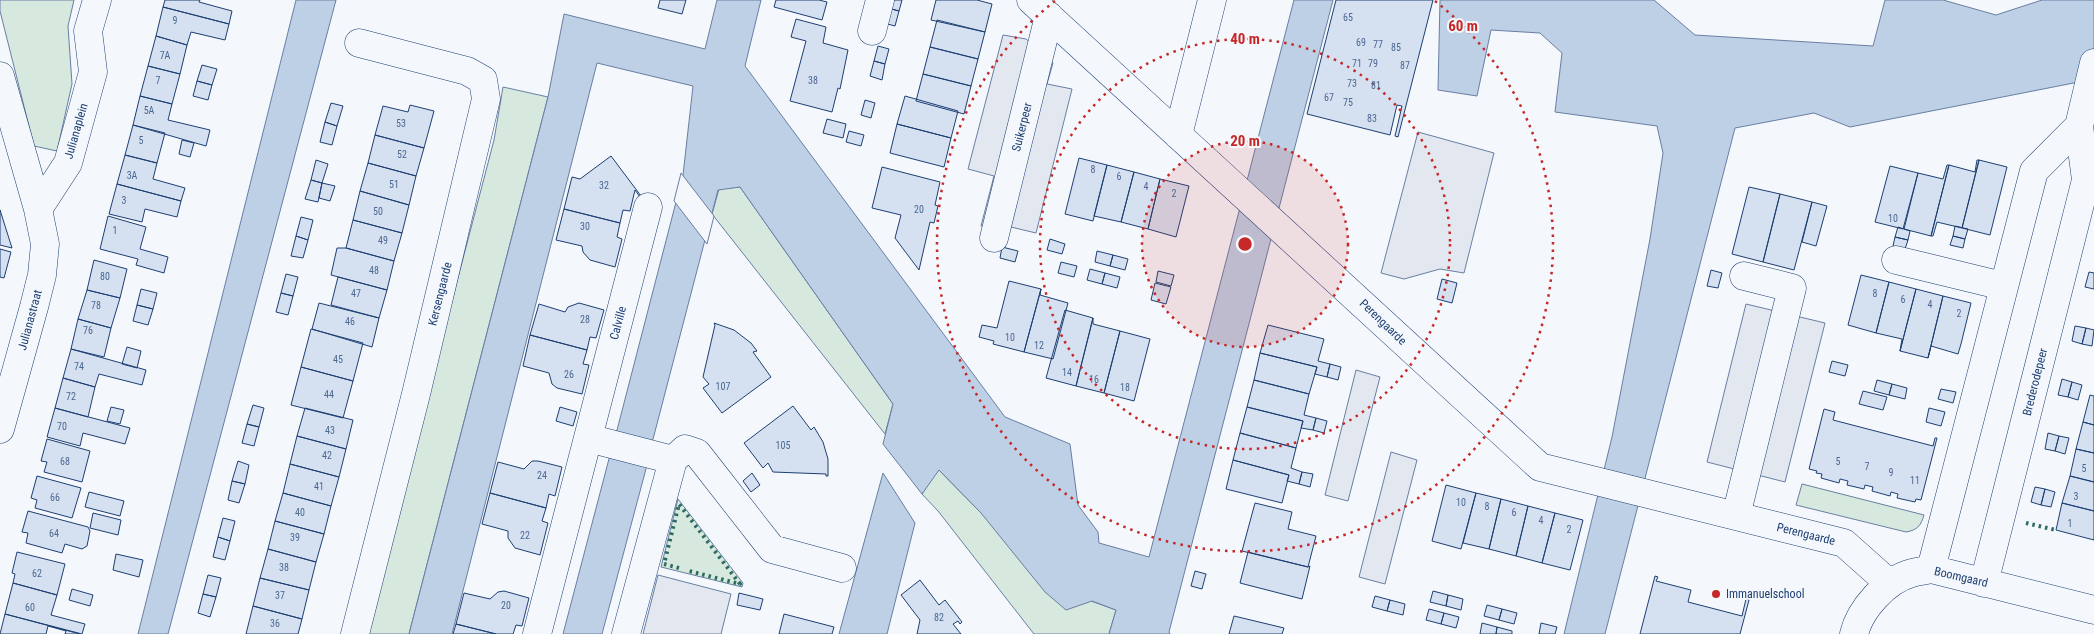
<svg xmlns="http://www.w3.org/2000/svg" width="2094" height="634" viewBox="0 0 2094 634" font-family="'Roboto Condensed',sans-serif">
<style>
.green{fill:#d7e8df;stroke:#687fa3}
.parking{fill:#e3e8f0;stroke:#687fa3}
.water{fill:#bed0e5;stroke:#687fa3}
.pier{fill:#f4f7fb;stroke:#687fa3}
.building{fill:#d5e0f0;stroke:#1d3f73}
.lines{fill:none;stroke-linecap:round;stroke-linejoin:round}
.minor-casing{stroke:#1d3f73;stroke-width:29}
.minor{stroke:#f4f7fb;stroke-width:28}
.hedge{stroke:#2c6c60;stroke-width:4;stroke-dasharray:2.5 4;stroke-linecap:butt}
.ring{fill:none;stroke:#c62828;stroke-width:2.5;stroke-dasharray:2.5 5}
.poi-dot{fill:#c62828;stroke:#f4f7fb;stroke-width:2}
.labels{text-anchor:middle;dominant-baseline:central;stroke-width:4;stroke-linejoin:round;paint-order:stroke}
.number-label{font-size:10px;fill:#4b6792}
.street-label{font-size:12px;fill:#1d3f73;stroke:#f4f7fb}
.poi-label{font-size:12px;fill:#1d3f73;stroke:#f4f7fb;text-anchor:start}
.centre{fill:#c62828;stroke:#f4f7fb;stroke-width:2.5}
.ring-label{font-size:15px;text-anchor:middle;font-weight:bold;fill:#c62828;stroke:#f4f7fb;stroke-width:4;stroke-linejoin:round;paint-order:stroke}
</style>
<rect width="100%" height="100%" fill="#f4f7fb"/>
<path class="green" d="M0,0H74L68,26L72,84L57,151L34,146L0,11Z
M503,87L548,97L409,634H365L494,140Z
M740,187L893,404L885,434L712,214L719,189Z
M938,469L981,513L1091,601L1116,610L1109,634H1034L938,511L922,494Z
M1802,484L1924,515C1921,525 1918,530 1906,532L1796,505Z
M678,499L743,583L742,587L661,567Z"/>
<path class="parking" d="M1003,35L1026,39L1053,63L1047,84L1072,89L1036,233L1011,227L981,226L994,176L968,169Z
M1418,132L1494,153L1464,273L1440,269L1404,279L1381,273Z
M1746,304L1825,323L1785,482L1707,462Z
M1356,370L1380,377L1348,501L1325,495Z
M1391,452L1417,460L1385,584L1359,577Z
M658,575L731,594L721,634H643Z"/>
<path class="water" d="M296,0H336L168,634H138Z
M717,0H761L745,66L1005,417L1070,444L1078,505L1098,532L1099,543L1149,557L1294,0H1333L1169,632L1170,634H1109L1116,610L1092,601L1066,610L1045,592L981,513L939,470L922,494L883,444L893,404L740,187L718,190L652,443L616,434L683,175L693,86L597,63L452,634H409L548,97L564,14L705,49Z
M1440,0H1654L1695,35L1873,46L1885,0H1943L1996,15L2042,0H2094V79L1850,127L1814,113L1735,128L1605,634H1564L1612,437L1650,239L1663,153L1657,126L1555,112L1562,53L1540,33L1491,30L1477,96L1438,90Z
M610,455L647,465L602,634H563Z
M883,473L915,523L887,634H839Z"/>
<path class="pier" d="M681,173L714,216L707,244L674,201Z"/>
<path class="building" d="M165,0H200L199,2L232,11L229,24L163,7Z
M660,0H686L682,14L658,8Z
M776,0H819L827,2L822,20L774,7Z
M890,0H902L899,11L888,8Z
M936,0H977L992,4L985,32L931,20Z
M1336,0H1433L1398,137L1395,136L1402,106L1397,105L1390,135L1307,114Z
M163,7L229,24L225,40L191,32L187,45L156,36Z
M888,8L899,11L895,26L884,23Z
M796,19L826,27L823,43L848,50L840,89L838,88L832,112L790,101L806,41L791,37Z
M937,20L985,32L978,59L930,47Z
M156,36L187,45L180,74L148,66Z
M878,46L889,49L885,64L874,61Z
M930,47L978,59L971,86L923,74Z
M874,61L885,64L882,80L870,76Z
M202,65L217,69L212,85L197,81Z
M148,66L180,74L172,104L140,96Z
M923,74L971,86L964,114L916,101Z
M197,81L212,85L208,100L193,96Z
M140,96L172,104L168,120L210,130L206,146L133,125Z
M905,96L958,111L951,138L897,124Z
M865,100L875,103L871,118L861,115Z
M331,103L343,106L337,126L325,122Z
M410,105L434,111L424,148L375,135L383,106L408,112Z
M827,119L846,124L843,138L823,133Z
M325,122L337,126L332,145L320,142Z
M897,124L951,138L944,167L890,153Z
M133,125L165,133L157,163L125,155Z
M849,131L864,135L861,146L846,142Z
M375,135L424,148L416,176L368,163Z
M182,140L194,143L190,157L179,154Z
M125,155L157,163L153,179L185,188L181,201L117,184Z
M611,156L641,196L640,197L635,190L630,211L623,210L620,223L564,209L572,177L580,179Z
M1079,158L1107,165L1093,221L1065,214Z
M316,160L328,164L322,183L311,180Z
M1977,160H1979L1962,228L1937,222L1933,236H1931L1949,165L1975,172Z
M1979,160L2007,167L1990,235L1962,228Z
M368,163L416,176L409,205L360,191Z
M1107,165L1134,172L1121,222L1094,216Z
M1947,165H1949L1931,236L1904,229L1918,173L1943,179Z
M1890,166L1918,173L1903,229L1875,222Z
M882,167L940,182L935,205L938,206L934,223L930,222L919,270L895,238L901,215L872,208Z
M1134,172L1160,179L1148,229L1121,222Z
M1160,179L1189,186L1176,237L1148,229Z
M311,180L322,183L318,202L305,199Z
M322,183L335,186L330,201L319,198Z
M117,184L181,201L177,217L145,209L142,222L109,214Z
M1749,187L1780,194L1763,262L1732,254Z
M360,191L409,205L402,233L353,220Z
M1780,194L1812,202L1794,270L1763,262Z
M1812,202L1827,206L1816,246L1802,242Z
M564,209L620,223L617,237L622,239L615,267L590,260L583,252L582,246L556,240Z
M0,210L12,248L0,245Z
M108,216L146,227L140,249L168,257L164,273L136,265L138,259L100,249Z
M301,217L313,220L308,240L296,236Z
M353,220L402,233L394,261L346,248Z
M1955,226L1968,229L1965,239L1953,236Z
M1898,227L1910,231L1908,240L1895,237Z
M296,236L308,240L303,258L291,256Z
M1953,236L1965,239L1963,248L1950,245Z
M1895,237L1908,240L1905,249L1893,246Z
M1050,239L1065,244L1062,254L1047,250Z
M1002,247L1018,251L1015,262L1000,258Z
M337,248H346L394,261L387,290L331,275Z
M0,249L11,252L4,278L0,277Z
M1097,251L1113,255L1110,266L1095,262Z
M1113,255L1128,259L1125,270L1110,266Z
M94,260L127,269L120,298L87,290Z
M1061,262L1077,266L1074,277L1058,273Z
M1090,269L1105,273L1102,284L1087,280Z
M1711,270L1722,273L1718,288L1707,286Z
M1158,271L1174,275L1171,286L1156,282Z
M2089,272L2094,273V289L2085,287Z
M1105,273L1120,277L1117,288L1102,284Z
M286,274L298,277L293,296L281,293Z
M1861,275L1889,282L1876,333L1848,325Z
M338,277L387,290L379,318L331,305Z
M1442,279L1457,283L1452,303L1437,299Z
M1009,281L1041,289L1024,352L993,344L994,341L979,337L982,325L997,328Z
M1889,282L1916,289L1900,351L1902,339L1876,333Z
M1155,283L1171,287L1166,304L1151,300Z
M141,289L157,293L153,309L137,305Z
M1041,289L1040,295L1068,303L1053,359L1024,352Z
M1916,289L1943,296L1928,358L1900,351Z
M87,290L120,298L111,328L78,319Z
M281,293L293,296L288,315L276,312Z
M1943,296L1971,303L1961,344L1958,354L1931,346L1928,358Z
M319,303L379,318L372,347L312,329Z
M579,303L604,310L596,338L590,337L587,350L530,335L539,304L565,312L568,307Z
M137,305L153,309L148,325L133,321Z
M1065,310L1093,318L1076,386L1046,378Z
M1093,318V324L1120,331L1104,393L1076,386Z
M78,319L111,328L104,357L71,349Z
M714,323L734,330L751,343L757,351L753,352L771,377L722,413L703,388L709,384L703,377L715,325Z
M1268,325L1324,339L1318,361L1330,364L1327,377L1315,374L1317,367L1260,353Z
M2075,326L2086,328L2082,344L2072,341Z
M2086,328L2094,330L2092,346L2082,344Z
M311,329L363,343L353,381L301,367Z
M1120,331L1150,339L1134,401L1104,393Z
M530,335L587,350L583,364L589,365L582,394L557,388L552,384L549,373L523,366Z
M127,347L141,351L137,368L122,364Z
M71,349L146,370L142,385L99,374L95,387L63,378Z
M1260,353L1317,367L1309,394L1254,380Z
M1832,361L1848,365L1845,376L1829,372Z
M1330,364L1341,367L1338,380L1327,377Z
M301,367L353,381L343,418L291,405Z
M63,378L95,387L88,417L55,408Z
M2062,379L2072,382L2068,397L2058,395Z
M1254,380L1309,394L1304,415L1316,418L1313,430L1301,428L1303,421L1247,407Z
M1877,380L1892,384L1889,395L1874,391Z
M2072,382L2082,385L2078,400L2068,397Z
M1892,384L1907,388L1905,399L1889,395Z
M1941,389L1956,392L1953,403L1938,399Z
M1863,391L1887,397L1883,410L1859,404Z
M2090,395L2094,396V425L2083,422Z
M253,405L264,408L259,427L247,424Z
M793,406L811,430L814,427L823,442L828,459V476H826V474L773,472L768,463L763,468L744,443Z
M111,407L124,410L120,424L107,421Z
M560,407L577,412L573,426L556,421Z
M1247,407L1303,421L1296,448L1240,433Z
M55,408L130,428L125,444L83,433L80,446L47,437Z
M305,408L353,420L346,449L297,436Z
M1929,408L1945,412L1941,426L1926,422Z
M1824,409L1835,412L1833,420L1933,446L1935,438H1937L1921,500L1916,499L1915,502L1897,498L1898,494L1891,492L1890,496L1872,491L1873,487L1865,485L1864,489L1847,485L1848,481L1840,479L1839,483L1821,478L1822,474L1816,473L1817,471L1809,469Z
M1316,418L1327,421L1324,433L1313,430Z
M2083,422L2094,425V453L2076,449Z
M247,424L259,427L254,446L242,443Z
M1240,433L1296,448L1291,468L1302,472L1299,484L1287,481L1289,475L1233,460Z
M2048,433L2059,436L2055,451L2045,449Z
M297,436L346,449L339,477L290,464Z
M2059,436L2069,438L2065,454L2055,451Z
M47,439L90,451L82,482L44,472L47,462L41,461Z
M2076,449L2094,453V482L2070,476Z
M1233,460L1289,475L1282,503L1226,489Z
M238,461L249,465L245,484L232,481Z
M532,461H538L562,467L555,496L549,494L546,508L490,493L498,462L524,469Z
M290,464L339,477L331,506L283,493Z
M1302,472L1313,474L1310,487L1299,484Z
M752,473L760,485L751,492L743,481Z
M37,476L81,488L72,518L35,508L37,500L31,498Z
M2070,476L2094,482V511L2062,503Z
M232,481L245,484L239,503L228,500Z
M1446,485L1476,493L1461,549L1432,541Z
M2035,487L2045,489L2041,505L2031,502Z
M2045,489L2055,492L2051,507L2041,505Z
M89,492L124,501L120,516L85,507Z
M283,493L331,506L324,534L275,521Z
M490,493L546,508L542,521L548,523L540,555L515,548L508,538V531L482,524Z
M1476,493L1501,499L1489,549L1463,543Z
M1501,499L1528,506L1516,556L1489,549Z
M1255,503L1292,512L1288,529L1316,536L1308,567L1242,551Z
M2062,503L2094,511V540L2056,530Z
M1528,506L1555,513L1542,563L1516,556Z
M28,511L88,527L90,531L87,546L82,549L65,544L62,553L26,543L28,533L22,532Z
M93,513L121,520L118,535L90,528Z
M1555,513L1583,520L1570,570L1542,563Z
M223,518L235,521L230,541L218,537Z
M275,521L324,534L316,562L268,549Z
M218,537L230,541L225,560L213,557Z
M268,549L316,562L309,590L260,578Z
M17,552L65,564L57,595L13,583L15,574L12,573Z
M1248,552L1308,567L1310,566L1302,599L1240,583Z
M116,554L143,560L139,577L113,570Z
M1195,571L1206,574L1202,589L1191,586Z
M208,575L221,578L216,597L203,594Z
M1655,576L1658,577L1656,581L1691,590L1688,602L1742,616L1746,599L1749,600L1740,634H1640Z
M260,578L309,590L302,619L253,606Z
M920,580L939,605L945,600L962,622L960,624L958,621L953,624L961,634H917L920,620L901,595Z
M13,583L57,595L51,615L85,624L82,634L5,614Z
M72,589L93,595L90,606L69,600Z
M504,591L529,598L522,626L516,625L513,634H496L456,624L464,593L490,599L498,592Z
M1433,591L1448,595L1446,606L1430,602Z
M739,593L763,599L760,610L737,605Z
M203,594L216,597L210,617L198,613Z
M1448,595L1463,599L1461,610L1446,606Z
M1375,596L1390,600L1387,611L1372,607Z
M1390,600L1405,604L1403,615L1387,611Z
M1487,605L1502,609L1499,620L1484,616Z
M253,606L302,619L298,634H246Z
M1429,609L1444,613L1441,624L1426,620Z
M1502,609L1517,613L1514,624L1499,620Z
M1444,613L1459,617L1456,628L1441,624Z
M5,614L80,634H65L66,631L48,626L46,634H0Z
M784,614L834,627L832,634H779Z
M1234,616L1284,628L1282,634H1229Z
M1482,623L1497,627L1496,634H1480Z
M1541,623L1557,627L1555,634H1539Z
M456,624L496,634H453Z
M1497,627L1512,631V634H1496Z"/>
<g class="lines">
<defs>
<path id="minor" d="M1031,0L1540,467L1844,543L1890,584
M872,31L880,0
M0,76L38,209L45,244L42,275L34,307L0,429
M1178,135L1212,0
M38,209L68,163L93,72L88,31L97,0
M994,238L1049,16
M1896,260L2003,286
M588,438L673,460
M1736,516L1792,288L1744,276
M1931,569L2034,171L2079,126
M1984,583L2086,180L2079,126L2094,63
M355,634L416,394L486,99L483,80L467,71L359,43
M537,634L648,207
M626,634L673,460L685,449L697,453L772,549L842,568
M1854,634C1860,609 1886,580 1912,573C1918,571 1925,571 1931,569L2094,610"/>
</defs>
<use href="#minor" class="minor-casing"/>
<use href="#minor" class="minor"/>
<path class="hedge" d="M2026,523L2056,530
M679,568L664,564L679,504L740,584L689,571"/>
</g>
<circle cx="1245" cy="244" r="103" fill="#c62828" fill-opacity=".12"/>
<g class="ring">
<circle cx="1245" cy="244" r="103"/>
<circle cx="1245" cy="244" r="205"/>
<path d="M1435 1A308 308 0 1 1 1055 1"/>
</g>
<circle class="poi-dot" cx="1716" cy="594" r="5"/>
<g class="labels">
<g class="number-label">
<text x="1348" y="17">65</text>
<text x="175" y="20">9</text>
<text x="1361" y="42">69</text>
<text x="1378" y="44">77</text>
<text x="1396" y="47">85</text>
<text x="165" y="55">7A</text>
<text x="1357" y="63">71</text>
<text x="1373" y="63">79</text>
<text x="1405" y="65">87</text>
<text x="158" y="80">7</text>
<text x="813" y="80">38</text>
<text x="1352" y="83">73</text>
<text x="1376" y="85">81</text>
<text x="1329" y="97">67</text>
<text x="1348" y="102">75</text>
<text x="149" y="110">5A</text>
<text x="1372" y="118">83</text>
<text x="401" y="123">53</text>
<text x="141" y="140">5</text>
<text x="402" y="154">52</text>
<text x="1093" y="169">8</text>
<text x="132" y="175">3A</text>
<text x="1119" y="176">6</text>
<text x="394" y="184">51</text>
<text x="604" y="185">32</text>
<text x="1146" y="186">4</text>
<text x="1174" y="193">2</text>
<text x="124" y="200">3</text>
<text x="919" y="209">20</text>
<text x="378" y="211">50</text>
<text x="1893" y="218">10</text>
<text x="585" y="226">30</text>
<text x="115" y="230">1</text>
<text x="383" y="240">49</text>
<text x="374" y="270">48</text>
<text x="105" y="276">80</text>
<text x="356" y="293">47</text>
<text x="1875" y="293">8</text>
<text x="1903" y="299">6</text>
<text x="1930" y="304">4</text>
<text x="96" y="305">78</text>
<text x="1959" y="313">2</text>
<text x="585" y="319">28</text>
<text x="350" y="321">46</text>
<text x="88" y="330">76</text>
<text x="1010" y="337">10</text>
<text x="1039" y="345">12</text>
<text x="338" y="359">45</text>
<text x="79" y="366">74</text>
<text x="1067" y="372">14</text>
<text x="569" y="374">26</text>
<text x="1094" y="379">16</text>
<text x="723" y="386">107</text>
<text x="1125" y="387">18</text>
<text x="329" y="394">44</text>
<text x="71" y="396">72</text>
<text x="62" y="426">70</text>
<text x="330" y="430">43</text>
<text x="783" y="445">105</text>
<text x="327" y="455">42</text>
<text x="65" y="461">68</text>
<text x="1838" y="461">5</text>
<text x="1867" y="466">7</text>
<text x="2084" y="468">5</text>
<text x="1891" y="472">9</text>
<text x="542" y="475">24</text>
<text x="1915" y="480">11</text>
<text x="319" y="486">41</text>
<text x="2076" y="496">3</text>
<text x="55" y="497">66</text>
<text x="1461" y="502">10</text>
<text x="1487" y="506">8</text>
<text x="300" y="512">40</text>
<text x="1514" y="512">6</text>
<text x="1541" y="520">4</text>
<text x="2070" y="523">1</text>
<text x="1569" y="529">2</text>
<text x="54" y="533">64</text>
<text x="525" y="535">22</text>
<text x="295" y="537">39</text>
<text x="284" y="567">38</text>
<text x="37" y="573">62</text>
<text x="280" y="595">37</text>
<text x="506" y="605">20</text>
<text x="30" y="607">60</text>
<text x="939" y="617">82</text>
<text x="275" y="623">36</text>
</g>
<g class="street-label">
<text transform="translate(1022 127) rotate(-76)">Suikerpeer</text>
<text transform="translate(76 131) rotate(-74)">Julianaplein</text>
<text transform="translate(440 294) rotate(-76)">Kersengaarde</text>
<text transform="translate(30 320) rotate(-75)">Julianastraat</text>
<text transform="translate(1383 322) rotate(44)">Perengaarde</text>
<text transform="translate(618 323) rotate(-75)">Calville</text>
<text transform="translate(2035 382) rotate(-76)">Brederodepeer</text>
<text transform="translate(1806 534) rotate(14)">Perengaarde</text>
<text transform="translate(1961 577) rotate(13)">Boomgaard</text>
</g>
<g class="poi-label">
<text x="1726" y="594">Immanuelschool</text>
</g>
</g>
<circle cx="1245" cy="244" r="8" class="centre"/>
<g class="ring-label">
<text x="1463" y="31">60 m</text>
<text x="1245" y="44">40 m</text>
<text x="1245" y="146">20 m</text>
</g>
</svg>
